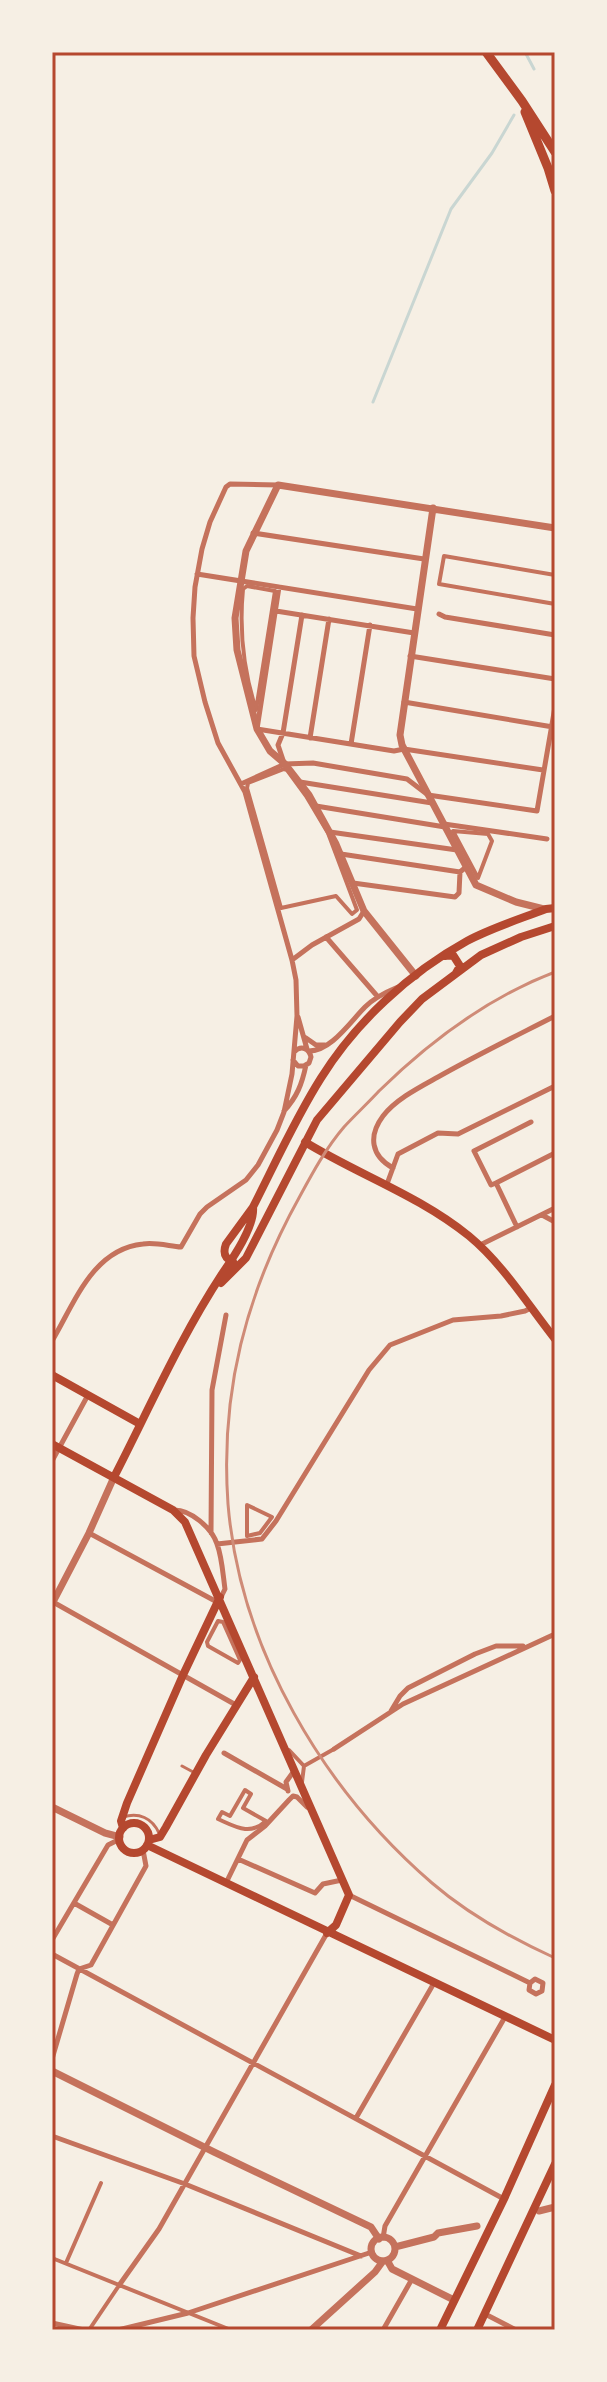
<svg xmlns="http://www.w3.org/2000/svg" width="607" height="2382" viewBox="0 0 607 2382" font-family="'PT Sans Narrow',sans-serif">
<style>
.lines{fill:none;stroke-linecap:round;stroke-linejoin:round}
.stream{stroke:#c9d6d2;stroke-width:3}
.service{stroke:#c5725c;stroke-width:3}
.pedestrian{stroke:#c5725c;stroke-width:4}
.minor{stroke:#c5725c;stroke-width:5}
.tertiary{stroke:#c5725c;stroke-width:7}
.secondary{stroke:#b5482f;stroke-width:8}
.primary{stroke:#b5482f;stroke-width:9}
.rail{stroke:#cf8b77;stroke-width:3}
.neatline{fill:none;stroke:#b5482f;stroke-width:3}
</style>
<rect width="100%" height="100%" fill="#f6efe4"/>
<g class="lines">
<path class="stream" d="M525,52L534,69
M373,402L451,209L492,153L514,115"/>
<path class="service" d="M182,1766L195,1773
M123,1817C139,1812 152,1818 159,1833"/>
<path class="pedestrian" d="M555,575L444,556L439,584L555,604
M247,586L275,591L256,710C243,669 239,630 243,589Z
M284,769L287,770L306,796L328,833L357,910L352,914L336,896L281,908L247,788L248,783Z
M453,831L488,834L492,841L478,878Z
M247,1505L272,1517L260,1533L247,1536Z
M218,1621L223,1622L240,1660L238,1663L208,1646L207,1642Z
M289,1750L304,1766
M302,1782L304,1766L334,1749
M245,1790L251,1794L243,1808L266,1821C250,1836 236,1827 218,1819L222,1812L230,1816Z
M52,2258L231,2330
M66,2263L101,2183
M89,2330L120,2284"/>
<path class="minor" d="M253,533L424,559
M197,574L417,609
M279,587L257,729L394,751L404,749L543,770
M276,611L414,633
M439,614L445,617L555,635
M410,656L555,679
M404,702L553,727
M310,738L329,619
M351,744L370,625
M283,760L278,745L283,733L302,615
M300,782L432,803
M241,784L285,764L313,763L407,779L428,795L537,811L555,707
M316,806L445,827
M444,824L547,839
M330,832L457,850
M341,854L460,872
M353,883L455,897L459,893L460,872L466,867
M326,937L378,997
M292,960L312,945L359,919L364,911
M298,1017L307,1049
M306,1038L316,1045H325
M309,1051C331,1051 350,1022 365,1007C374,998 386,992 398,987
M293,1060L298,1066H304L309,1063L311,1057C309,1048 301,1045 294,1052
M284,1111C297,1097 302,1084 306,1065
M393,1168C371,1156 368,1136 383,1116C396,1099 420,1087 438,1077C477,1055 516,1036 555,1016
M496,1183L555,1153
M387,1184L398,1154L438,1133L458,1134L555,1086
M542,1215L555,1222
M517,1227L496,1183L491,1185L474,1151L531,1122
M480,1245L555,1208
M52,1341C75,1302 93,1249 143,1244C155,1242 169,1246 181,1247L200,1214L207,1207L246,1180L258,1165L277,1130L284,1112L292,1074L297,1016L296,980L292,960L253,821L245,792L218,743L205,702L194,656L193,618L195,587L202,549L210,522L226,487L230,484L278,485
M52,1461L88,1395
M173,1510C190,1509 212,1528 217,1544C222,1557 223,1575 225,1589L221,1597
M89,1533L217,1602
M211,1533L212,1390L226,1315
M217,1544L262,1539L276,1521L369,1370L390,1345L453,1320L501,1316L525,1311L531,1308
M53,1602L236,1705
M391,1711L400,1696L408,1688L475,1654L496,1646H523
M334,1749L403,1704L555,1634
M224,1753L287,1789
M288,1791L286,1782L294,1771
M289,1800L293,1796L297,1797L307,1807
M238,1859L315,1893L323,1884L342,1880
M226,1883L247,1840L265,1826L289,1800
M349,1895L530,1983L529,1990L536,1994L542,1991L543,1983L535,1979L530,1983
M74,1903L113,1925
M52,1940L108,1845L120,1839
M52,1954L504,2199
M52,2059L77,1974L79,1969L91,1965L146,1866L143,1850
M356,2118L434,1983
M52,2136L185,2184L361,2256
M383,2238L385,2226L505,2017
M120,2284L159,2229L327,1933
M485,2314L516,2330
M52,2323L84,2330
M118,2330L188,2313L372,2252
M383,2330L412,2279"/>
<path class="tertiary" d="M433,508L400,735L402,745L476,885L516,902L544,909
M416,976L364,911L336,844L309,795L285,764L270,751L257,729L237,650L235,618L246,551L278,485L555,528
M52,1604L89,1533L114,1477
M52,1807L105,1833L120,1837
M52,2071L214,2152L371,2227L379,2239
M539,2211L555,2207
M371 2249a12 12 0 1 1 24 0a12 12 0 1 1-24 0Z
M395,2247L434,2237L438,2233L477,2226
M387,2260L392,2269L454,2300
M311,2330L375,2272L383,2261"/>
<path class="secondary" d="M445,956L453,955L460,966L456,973
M305,1142C359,1175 418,1195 469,1236C503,1264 528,1305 555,1339
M233,1262C224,1258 223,1252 226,1244L253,1207
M221,1283L246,1258L317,1120L400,1022L422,999L481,955L521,937L555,926
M52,1375L140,1424
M52,1444L173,1510L185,1522L349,1895L336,1925L327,1933
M114,1477C149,1409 180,1338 222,1274C233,1258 255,1226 253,1207C275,1164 295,1119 321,1078C356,1022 409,973 467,941C491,928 520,919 546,909L555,908
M119 1838a15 15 0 1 1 30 0a15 15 0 1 1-30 0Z
M123,1828L121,1821L127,1803L183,1675L220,1597
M149,1840L160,1837L166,1827L206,1755L254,1677
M147,1845L555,2040
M440,2330L504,2199L555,2085
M477,2330L555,2164"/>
<path class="primary" d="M486,52L522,101L555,152
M525,112L548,168L555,191"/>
<path class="rail" d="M555,972C489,997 429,1042 379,1091C368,1103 355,1115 344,1127C326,1148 313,1172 300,1196C246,1293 220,1392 228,1504C240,1649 323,1789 432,1883C469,1915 511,1938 555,1958"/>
</g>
<rect width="607" height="2382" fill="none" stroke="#f6efe4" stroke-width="108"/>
<rect x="54" y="54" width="499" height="2274" class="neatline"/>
</svg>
